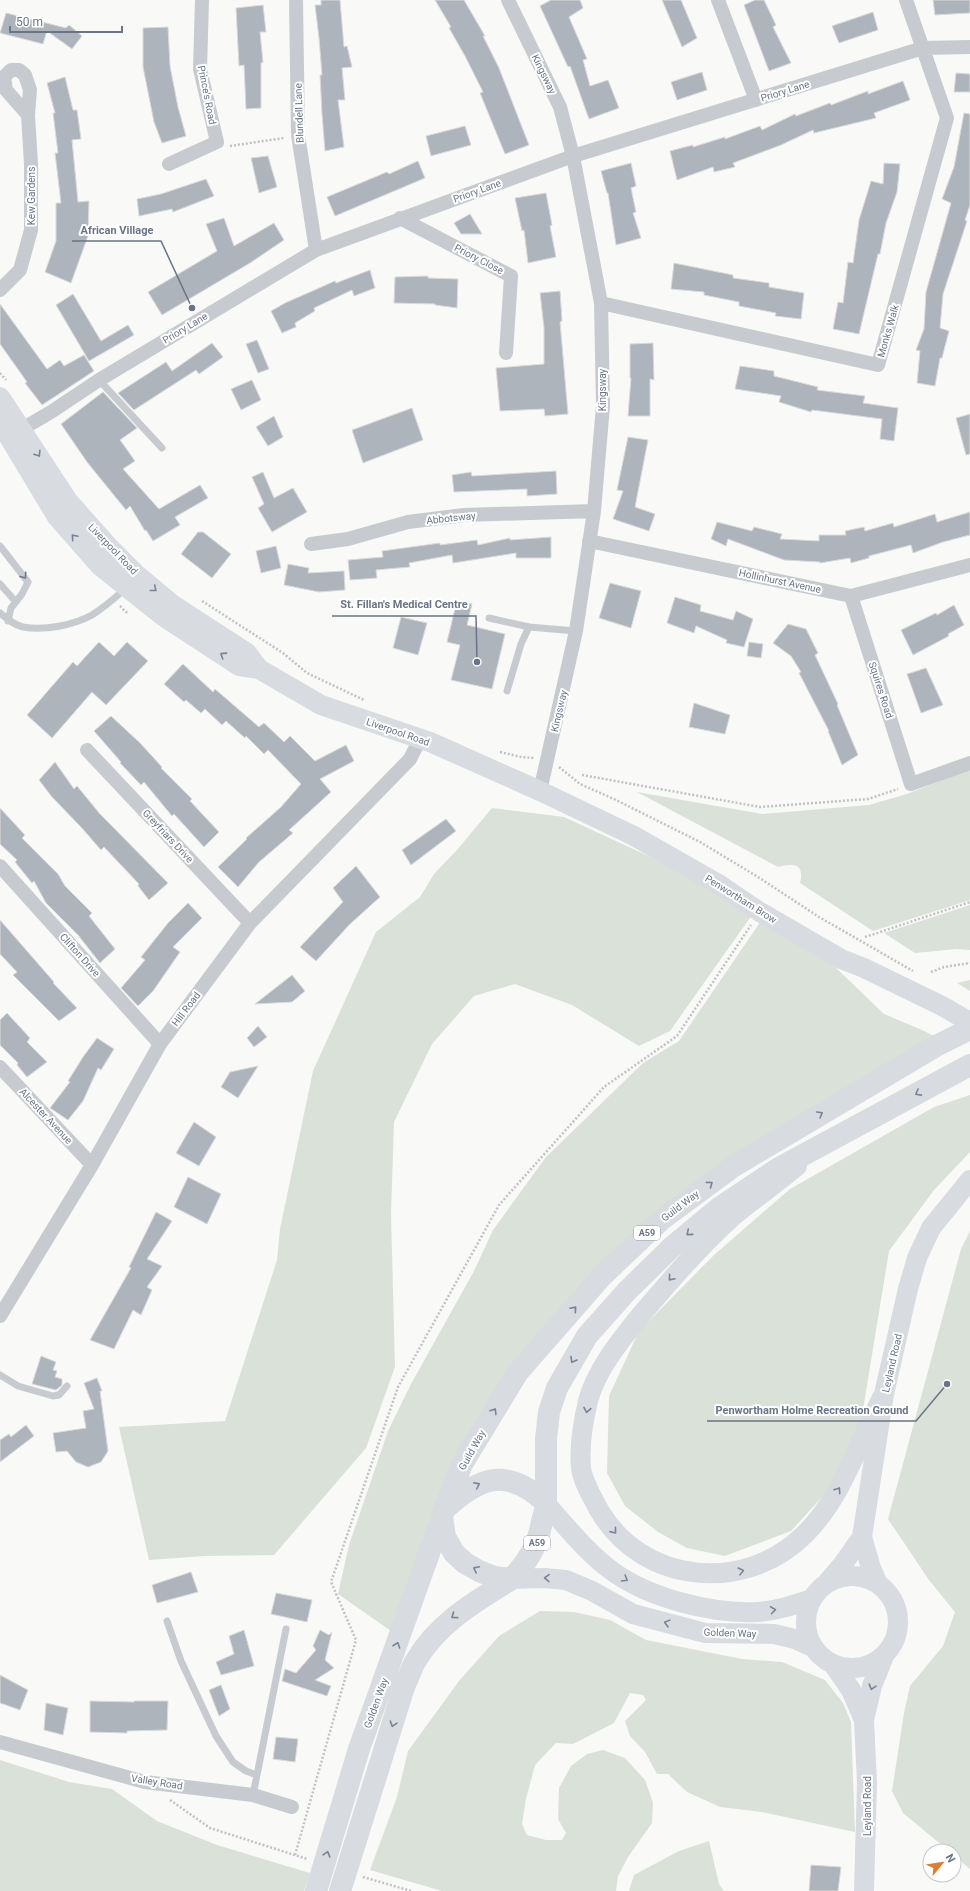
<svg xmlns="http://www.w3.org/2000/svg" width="970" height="1891" viewBox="0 0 970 1891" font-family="Roboto,sans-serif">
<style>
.green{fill:#dae1d8}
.building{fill:#aeb4bc;stroke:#dbdbd9}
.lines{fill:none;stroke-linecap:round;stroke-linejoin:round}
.path{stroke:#c1c2c5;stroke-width:2.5;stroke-dasharray:2 2;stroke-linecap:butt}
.lane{stroke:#c7cace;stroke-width:7}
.street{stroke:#c7cace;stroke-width:14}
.secondary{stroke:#d8dbe0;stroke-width:20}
.highway{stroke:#d8dbe0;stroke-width:22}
.oneway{stroke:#7a8395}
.oneway2{stroke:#6e788c}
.labels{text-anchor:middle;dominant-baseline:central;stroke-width:4;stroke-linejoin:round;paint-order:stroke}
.shield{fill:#fff;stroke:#969eac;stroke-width:1}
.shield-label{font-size:9px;font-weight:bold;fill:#697488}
.street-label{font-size:10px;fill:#697488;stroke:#fff}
.leader{fill:none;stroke:#697488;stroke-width:1.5}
.callout-dot{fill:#697488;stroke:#fff;stroke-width:1.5}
.callout-label{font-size:11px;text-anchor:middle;font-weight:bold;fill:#697488;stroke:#fff;stroke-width:4;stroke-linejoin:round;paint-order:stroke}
</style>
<rect width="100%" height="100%" fill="#f9f9f7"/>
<path class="green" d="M970,769V900L873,931L800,883C805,863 793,863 778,867L637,792L762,814L869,805L907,794Z
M492,808L564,817L670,866L752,915L670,1031L639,1046L572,1005L515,984L474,996L432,1044L394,1122L391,1214L395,1367L366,1448L274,1555L205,1556L149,1560L119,1427L225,1421L277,1260L280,1229L313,1071L376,932L420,897L434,874L457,850Z
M970,905V950L956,949L915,953L884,933Z
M761,921L835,967L884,1014L922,1030L938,1038L694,1184L500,1387L391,1631L338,1594L349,1545L388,1431L411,1384L474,1271L493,1230L546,1157L643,1063L679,1041Z
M970,980V991L957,983Z
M970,1095V1152L934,1190L889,1251L861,1422L833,1485L791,1531L725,1556L687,1548L658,1532L625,1506L607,1473L609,1396L639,1331L714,1255L790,1189L934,1107Z
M970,1231V1869L954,1855V1851H949L903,1813L892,1791L904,1713L910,1686L943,1646L955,1612L929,1580L888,1519L961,1249Z
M540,1611L574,1612L610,1620L646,1640L742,1659L782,1662L825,1680L843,1703L851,1722L855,1832L762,1812L720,1807L687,1792L668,1774H657L645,1752L630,1736L625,1721L646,1700L643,1695L630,1693L614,1723L573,1744L556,1743L535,1765L526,1799L522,1824L527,1835L546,1840H562L566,1833L558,1819L559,1788L571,1766L587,1754L603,1750L625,1758L645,1780L653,1803L652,1823L628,1857L618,1876L616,1891H442L370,1870L397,1797L408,1751L459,1681L499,1636Z
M0,1760L69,1782L112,1789L157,1821L217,1845L310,1873L304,1891H0Z
M709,1841L719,1884L724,1891H629L634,1875L679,1851Z"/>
<path class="building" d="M321,0H340L344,47L347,46L352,67L342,68L345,100H338L344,147L325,151L322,114L320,75H322L319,38L315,5H321Z
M435,0H464L485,36H483L499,68L529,145L505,154L480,93L483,92L465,56L449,28L451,27Z
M551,0H580L583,8L569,17L587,59L583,60L590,86L608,80L619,108L589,119L570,66L568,67L540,6Z
M662,0H681L697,38L682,47Z
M755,0H764L776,25L773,27L791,63L769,71L744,5Z
M933,0H970V13L935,15Z
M263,5L266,32H260L263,62L261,63V108L246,109L244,65L239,66L236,8Z
M873,12L878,30L839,43L832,26Z
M6,13L66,28L69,25L82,36L72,49L47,31L43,44L0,33Z
M168,27L170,66L178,107L186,136L162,143L154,122L143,67V28Z
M702,72L707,90L677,100L671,82Z
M956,73L970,74V92H954Z
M65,77L73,110H77L81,139L72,140L78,202L89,201L88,236L71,283L45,272L56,241V203H61L55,153H58L53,113H55L47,83Z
M903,81L910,100L874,113L876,118L814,133L813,130L781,145L733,163L735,167L714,172L713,167L677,180L670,151L693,145V147L725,137V139L760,126L762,130L795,114L796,116L830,103L831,105L868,91V94Z
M964,113L970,114V205L965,220L967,221L943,294L940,328L949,331L942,358H940L935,386L917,383L920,351L916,350L924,329L926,292L951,203L942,199L954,167Z
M465,126L471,145L431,156L426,136Z
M268,156L277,187L259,193L251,158Z
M418,161L425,178L335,216L327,197L387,172L389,174Z
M631,163L636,186L631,188L636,212L633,213L641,238L616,245L608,193H607L601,171Z
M884,163L900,164L897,192L886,223L880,254H878L859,334L833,329L838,302L843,303L848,262L853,263L859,220L871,181L883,184Z
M206,179L214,196L173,212L172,209L139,216L137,199L161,194Z
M546,193L552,225L550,226L556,257L528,263L524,230L522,231L515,198Z
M470,214L482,234H461L454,223Z
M224,218L234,246L274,223L284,240L250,263L162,315L148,292L217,251L206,224Z
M674,263L733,275V278L769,283V287L804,293L801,319L775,316L776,313L739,306V302L704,295V292L671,289Z
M370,270L375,288L354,296L352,290L314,308L315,311L295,323L296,327L282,333L271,311L285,303L335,281L336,283Z
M428,276V278L458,279L457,308L435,305V304L394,303L395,277Z
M560,291L562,321L560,322L568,414L545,416L544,409L500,411L496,368L544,364V328L540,293Z
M73,294L101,341L128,325L134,335L89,361L56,305Z
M0,304L47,369L60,360L64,366L84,355L94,371L42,405L25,383L27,382L0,344Z
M257,340L269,369L258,373L246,344Z
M212,343L223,357L199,374L196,370L134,410L118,393L166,362L172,371Z
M653,343L654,380L650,379V416H628L631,378H630V344Z
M740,366L774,371V376L818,387L817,390L865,396L863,403L898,408L894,441L880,439L882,419L812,410L811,412L779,402L781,396L735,389Z
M252,380L261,400L241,410L231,389Z
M103,392L137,428L120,440L135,461L123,469L159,509L200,485L208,498L175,517L180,525L153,541L146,530L145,531L130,506L126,510L87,462L61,424Z
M412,408L423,440L363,463L352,430Z
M970,414V454L966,455L956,418Z
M274,416L283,437L268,446L256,427Z
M628,437L648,440L635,507L655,514L649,531L613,519L623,491L617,490Z
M556,471L557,494L527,496V489L454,492L452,475L471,472L472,476Z
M263,472L274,498L293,488L307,512L272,532L258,508L264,504L252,477Z
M970,512V535L943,542L913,553L911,545L869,556V558L851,563L850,558L820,563V562L784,560L728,539L726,546L711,539L717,522L752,531L754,527L782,534L780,539L819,541V535H846L845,531L864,527L865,531L893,523L894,527L935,514L937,522Z
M198,532H203L231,554L212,578L181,554Z
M551,537V558H516V553L453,563L452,555L409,563L410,567L376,570L377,578L350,580L348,560L383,557L382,551L440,543V545L477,540L478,545L510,538V540Z
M276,546L281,568L261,573L256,551Z
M288,564L309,568L308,573L344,571L345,590L319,592L284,585Z
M610,583L641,591L631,628L599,618Z
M675,597L701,605L700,611L733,620L736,611L753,619L744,647L726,643L727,640L696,626L694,633L667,623Z
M457,600L472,604L467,625L505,634L492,689L451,680L460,645L447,642Z
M954,605L964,625L948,634L949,636L913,655L901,630L936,613L937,615Z
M401,617L427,623L418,655L393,648Z
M788,624L806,629L818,653L815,655L838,704L837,705L858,755L842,765L828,731H829L799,673L801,672L791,656L773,643Z
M99,642L114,656L127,642L148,661L106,705L92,692L52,738L27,715L73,662L77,666Z
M749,642L763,644L761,658L747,656Z
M183,664L213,692L215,689L259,727L264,723L284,742L290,736L315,761L346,745L354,761L320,779L331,792L289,830L293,833L259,862L238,887L218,867L247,839L246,838L281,807L301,784L268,750L264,754L246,736L245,738L226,721L222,725L205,709L201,713L186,700L184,702L164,684Z
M926,668L943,705L921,713L907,674Z
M694,703L730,715L725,734L689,727Z
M111,716L140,743L162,767L161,768L192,799L190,801L219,832L204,847L174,814L172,816L144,782L141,785L120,763L121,762L94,731Z
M55,762L74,789L77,786L100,814L168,883L149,900L138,886L139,884L104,847L101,850L81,827L52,797L39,780Z
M0,808L25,835L22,838L58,874L65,886L92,913L89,916L115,949L100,963L78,935L46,903L34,881L32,883L15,862L17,860L0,844Z
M446,819L456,831L411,865L402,850Z
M356,866L380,897L350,924L316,961L300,947L343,902L333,888Z
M188,903L202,918L173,947L180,952L153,991L138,1006L121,988L145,960L141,957L168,923Z
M0,920L54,982L53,983L77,1008L59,1021L13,975L17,972L0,954Z
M292,975L305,991L292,1002L255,1004Z
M7,1013L30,1038L27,1042L47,1062L27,1077L17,1065L18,1063L0,1045V1020Z
M258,1026L267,1037L254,1047L247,1038Z
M97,1038L114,1049L101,1070L98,1068L83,1101L68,1120L50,1108L70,1082L68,1081L83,1057Z
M258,1066L238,1098L221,1087L230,1072Z
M194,1122L216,1137L199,1166L176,1153Z
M188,1177L221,1194L207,1224L174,1207Z
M156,1212L172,1221L147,1259L162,1266L147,1287L152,1290L141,1315L133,1310L114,1349L90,1340L131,1268L129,1267Z
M41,1356L56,1362L53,1370L57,1371L55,1377L62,1379V1385L56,1390L32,1384Z
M97,1378L102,1391H100L108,1451L101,1462L88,1467L76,1462L67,1451L56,1452L53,1433L86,1428L83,1411L94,1409L84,1383Z
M26,1425L34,1436L0,1462V1440L9,1434L11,1437Z
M191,1572L198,1592L157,1603L152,1585Z
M276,1593L312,1600L307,1622L271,1614Z
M244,1630L254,1666L221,1675L216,1662L234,1654L229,1636Z
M320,1630L329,1635L332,1632L325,1660L334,1668L315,1680L331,1686L327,1696L282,1681L285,1669L296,1673L316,1650L313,1646Z
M0,1675L28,1690L20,1710L0,1703Z
M221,1685L230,1709L219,1716L209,1690Z
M90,1701L134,1702V1701H168L167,1730L127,1731V1733L90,1732Z
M46,1703L68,1708L63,1735L44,1730Z
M276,1737L298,1739L295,1762L273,1759Z
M811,1865L841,1867L838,1891H809Z"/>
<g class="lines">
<path class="path" d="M230,146L284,138
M0,373L6,380
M202,601L283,653L307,673L364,700
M120,606L126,612H128
M500,752L521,757L534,758
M559,767L580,784L614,799L700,842L758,877L819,917L913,971
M582,775L760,807L868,799L898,789
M865,937L970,902
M931,972L944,967L970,963
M170,1800L210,1828L307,1859
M295,1855L356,1640L331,1582L398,1387L499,1205L604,1087L677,1036L751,925
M363,1877L411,1891"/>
<path class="lane" d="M99,380L162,448
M0,546L28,582L22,594L11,608L8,621
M0,584L16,602
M0,613C7,619 14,625 23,627C44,631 74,625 92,615C105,607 115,598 126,588
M489,618L529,627
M507,691L521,644L529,627L576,631
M0,1375L18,1386L53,1396L59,1395L67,1386
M167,1621L181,1661L216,1736L233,1762L246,1771L257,1775
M253,1795L286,1629"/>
<path class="street" d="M296,0L298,135L316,250
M508,0L560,107L573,156L601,303L603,406L594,511L576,631L540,791
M718,0L756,100
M169,164L217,142L200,69L202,0
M400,218L511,276L506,353
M0,290L20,270L31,230V164L28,115L30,90L25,75L19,70H11L4,77L6,90L28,115
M601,303L878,365L947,118L906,0
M22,429L51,412L99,380L316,250L573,156L923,48L970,47
M589,541L851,596L970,565
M311,544L348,539L408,522L464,515L594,511
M851,596L911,784L970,763
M87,750L250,923
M0,866L160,1044
M0,1067L92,1165
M0,1316L92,1165L160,1044L250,923L410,759L420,739
M0,1742L145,1782L253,1795L292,1807"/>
<path class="secondary" d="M0,397L68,501L108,546L137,575L173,605L247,653L259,669
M0,422L57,517L100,566L164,617L239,666L259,669L321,705L430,742L540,791L634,836L720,885L760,912L841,959L864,968L942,1006L970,1022
M797,1166C776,1184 752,1200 731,1218C698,1248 669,1282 640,1316C620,1341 596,1370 588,1401C583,1422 579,1446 581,1468C583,1482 592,1497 599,1510C642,1584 744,1594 804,1535C844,1496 858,1441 884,1394
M546,1504C567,1527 587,1553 612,1571C649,1598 711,1614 757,1612C776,1611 794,1605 812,1599
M806 1622a46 46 0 1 1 92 0a46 46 0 1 1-92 0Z
M511,1579L544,1578L566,1580L592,1591L633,1614L705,1633L774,1634L795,1639L813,1647
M826,1584L843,1564L862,1537
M878,1584L871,1568L862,1537L884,1394L908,1289L917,1258L931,1228L970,1180
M833,1664L851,1690L864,1720
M864,1891L867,1783L864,1720L872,1686L884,1656"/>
<path class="highway" d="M546,1503V1439L549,1412L557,1388L587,1336L627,1291L672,1247L719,1208L779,1168L970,1065
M446,1508C481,1476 507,1467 546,1503C546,1509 544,1515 542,1521C538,1545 528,1562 511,1579L494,1577L479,1571L465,1563L454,1553L445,1537L442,1516L462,1464L518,1372L602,1276L661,1220L734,1166L936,1046L970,1029
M316,1891L359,1749L442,1517
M340,1891L404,1687C408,1679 411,1669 415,1662C437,1624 474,1602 510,1580"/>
</g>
<defs><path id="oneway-chevron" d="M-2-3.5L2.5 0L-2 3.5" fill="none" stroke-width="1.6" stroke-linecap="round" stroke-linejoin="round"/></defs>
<g class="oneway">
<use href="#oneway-chevron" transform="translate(38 454) rotate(57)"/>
<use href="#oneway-chevron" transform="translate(74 537) rotate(-131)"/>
<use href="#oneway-chevron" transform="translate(154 589) rotate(39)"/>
<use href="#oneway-chevron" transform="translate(223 655) rotate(-147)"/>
<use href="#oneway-chevron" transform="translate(918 1093) rotate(151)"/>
<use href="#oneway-chevron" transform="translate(820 1114) rotate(-30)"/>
<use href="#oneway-chevron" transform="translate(710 1184) rotate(-36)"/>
<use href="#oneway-chevron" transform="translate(689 1233) rotate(140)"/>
<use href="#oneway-chevron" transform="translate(671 1278) rotate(131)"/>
<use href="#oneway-chevron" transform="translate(574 1309) rotate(-49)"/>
<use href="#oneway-chevron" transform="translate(573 1360) rotate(120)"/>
<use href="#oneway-chevron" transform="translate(587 1410) rotate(100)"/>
<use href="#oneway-chevron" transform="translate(494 1411) rotate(-58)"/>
<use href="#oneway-chevron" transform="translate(477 1485) rotate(-26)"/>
<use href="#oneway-chevron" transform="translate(838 1490) rotate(-56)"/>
<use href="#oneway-chevron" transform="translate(614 1531) rotate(51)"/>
<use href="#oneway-chevron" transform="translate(476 1569) rotate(-153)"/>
<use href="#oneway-chevron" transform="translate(741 1571) rotate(-14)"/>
<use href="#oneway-chevron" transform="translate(547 1578) rotate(-179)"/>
<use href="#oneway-chevron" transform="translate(625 1579) rotate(31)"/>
<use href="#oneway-chevron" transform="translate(773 1610) rotate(-8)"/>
<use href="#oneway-chevron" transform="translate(454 1616) rotate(144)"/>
<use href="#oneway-chevron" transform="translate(667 1623) rotate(-165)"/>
<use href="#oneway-chevron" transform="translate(397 1645) rotate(-71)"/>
<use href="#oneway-chevron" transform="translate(872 1687) rotate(106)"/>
<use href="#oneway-chevron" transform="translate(393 1724) rotate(108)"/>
<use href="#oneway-chevron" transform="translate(327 1854) rotate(-73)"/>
</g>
<use class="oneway2" href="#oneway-chevron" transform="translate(24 576) rotate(54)"/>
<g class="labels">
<g class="shield">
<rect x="634" y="1226" width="26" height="14" rx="3"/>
<rect x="524" y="1536" width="26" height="14" rx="3"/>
</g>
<g class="shield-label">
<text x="647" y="1233">A59</text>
<text x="537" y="1543">A59</text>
</g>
<g class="street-label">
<text transform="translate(544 74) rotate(64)">Kingsway</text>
<text transform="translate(785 91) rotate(-17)">Priory Lane</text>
<text transform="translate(207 95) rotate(79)">Prince's Road</text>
<text transform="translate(299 113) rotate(-92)">Blundell Lane</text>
<text transform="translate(477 191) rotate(-20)">Priory Lane</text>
<text transform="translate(31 196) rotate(-90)">Kew Gardens</text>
<text transform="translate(479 259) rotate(27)">Priory Close</text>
<text transform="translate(185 328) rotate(-31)">Priory Lane</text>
<text transform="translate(888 331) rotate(-74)">Monks Walk</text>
<text transform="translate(602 390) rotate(-90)">Kingsway</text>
<text transform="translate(451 518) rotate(-6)">Abbotsway</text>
<text transform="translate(113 549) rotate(46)">Liverpool Road</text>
<text transform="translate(780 581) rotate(12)">Hollinhurst Avenue</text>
<text transform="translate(881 690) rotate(72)">Squires Road</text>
<text transform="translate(559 711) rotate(-77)">Kingsway</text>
<text transform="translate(398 732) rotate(19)">Liverpool Road</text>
<text transform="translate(168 836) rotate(47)">Greyfriars Drive</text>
<text transform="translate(741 899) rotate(32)">Penwortham Brow</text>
<text transform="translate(80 955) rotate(48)">Clifton Drive</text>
<text transform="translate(186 1009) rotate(-53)">Hill Road</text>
<text transform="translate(46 1116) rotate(47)">Alcester Avenue</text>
<text transform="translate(680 1206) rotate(-37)">Guild Way</text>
<text transform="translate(892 1363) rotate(-77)">Leyland Road</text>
<text transform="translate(472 1450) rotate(-61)">Guild Way</text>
<text transform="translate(730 1633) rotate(2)">Golden Way</text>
<text transform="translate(376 1703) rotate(-70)">Golden Way</text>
<text transform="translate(157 1782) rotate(9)">Valley Road</text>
<text transform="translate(867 1806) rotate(-90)">Leyland Road</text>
</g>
</g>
<path class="leader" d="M192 308L161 241H72M477 662L476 616H332M947 1384L916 1421H707"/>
<g class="callout-dot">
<circle cx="192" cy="308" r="4"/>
<circle cx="477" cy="662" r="4"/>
<circle cx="947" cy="1384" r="4"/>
</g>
<g class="callout-label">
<text x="117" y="234">African Village</text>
<text x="404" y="608">St. Fillan's Medical Centre</text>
<text x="812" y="1414">Penwortham Holme Recreation Ground</text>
</g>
<g transform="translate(942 1863) rotate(60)"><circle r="19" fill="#ffffff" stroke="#c3c7cf"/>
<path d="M0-3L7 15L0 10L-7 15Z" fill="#e27c2f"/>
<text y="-6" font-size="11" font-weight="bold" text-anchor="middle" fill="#697488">N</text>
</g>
<path d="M10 26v6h112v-6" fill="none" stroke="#697488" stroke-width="2"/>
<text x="16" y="26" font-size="12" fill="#697488" stroke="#ffffff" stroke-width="3" paint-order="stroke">50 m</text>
</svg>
